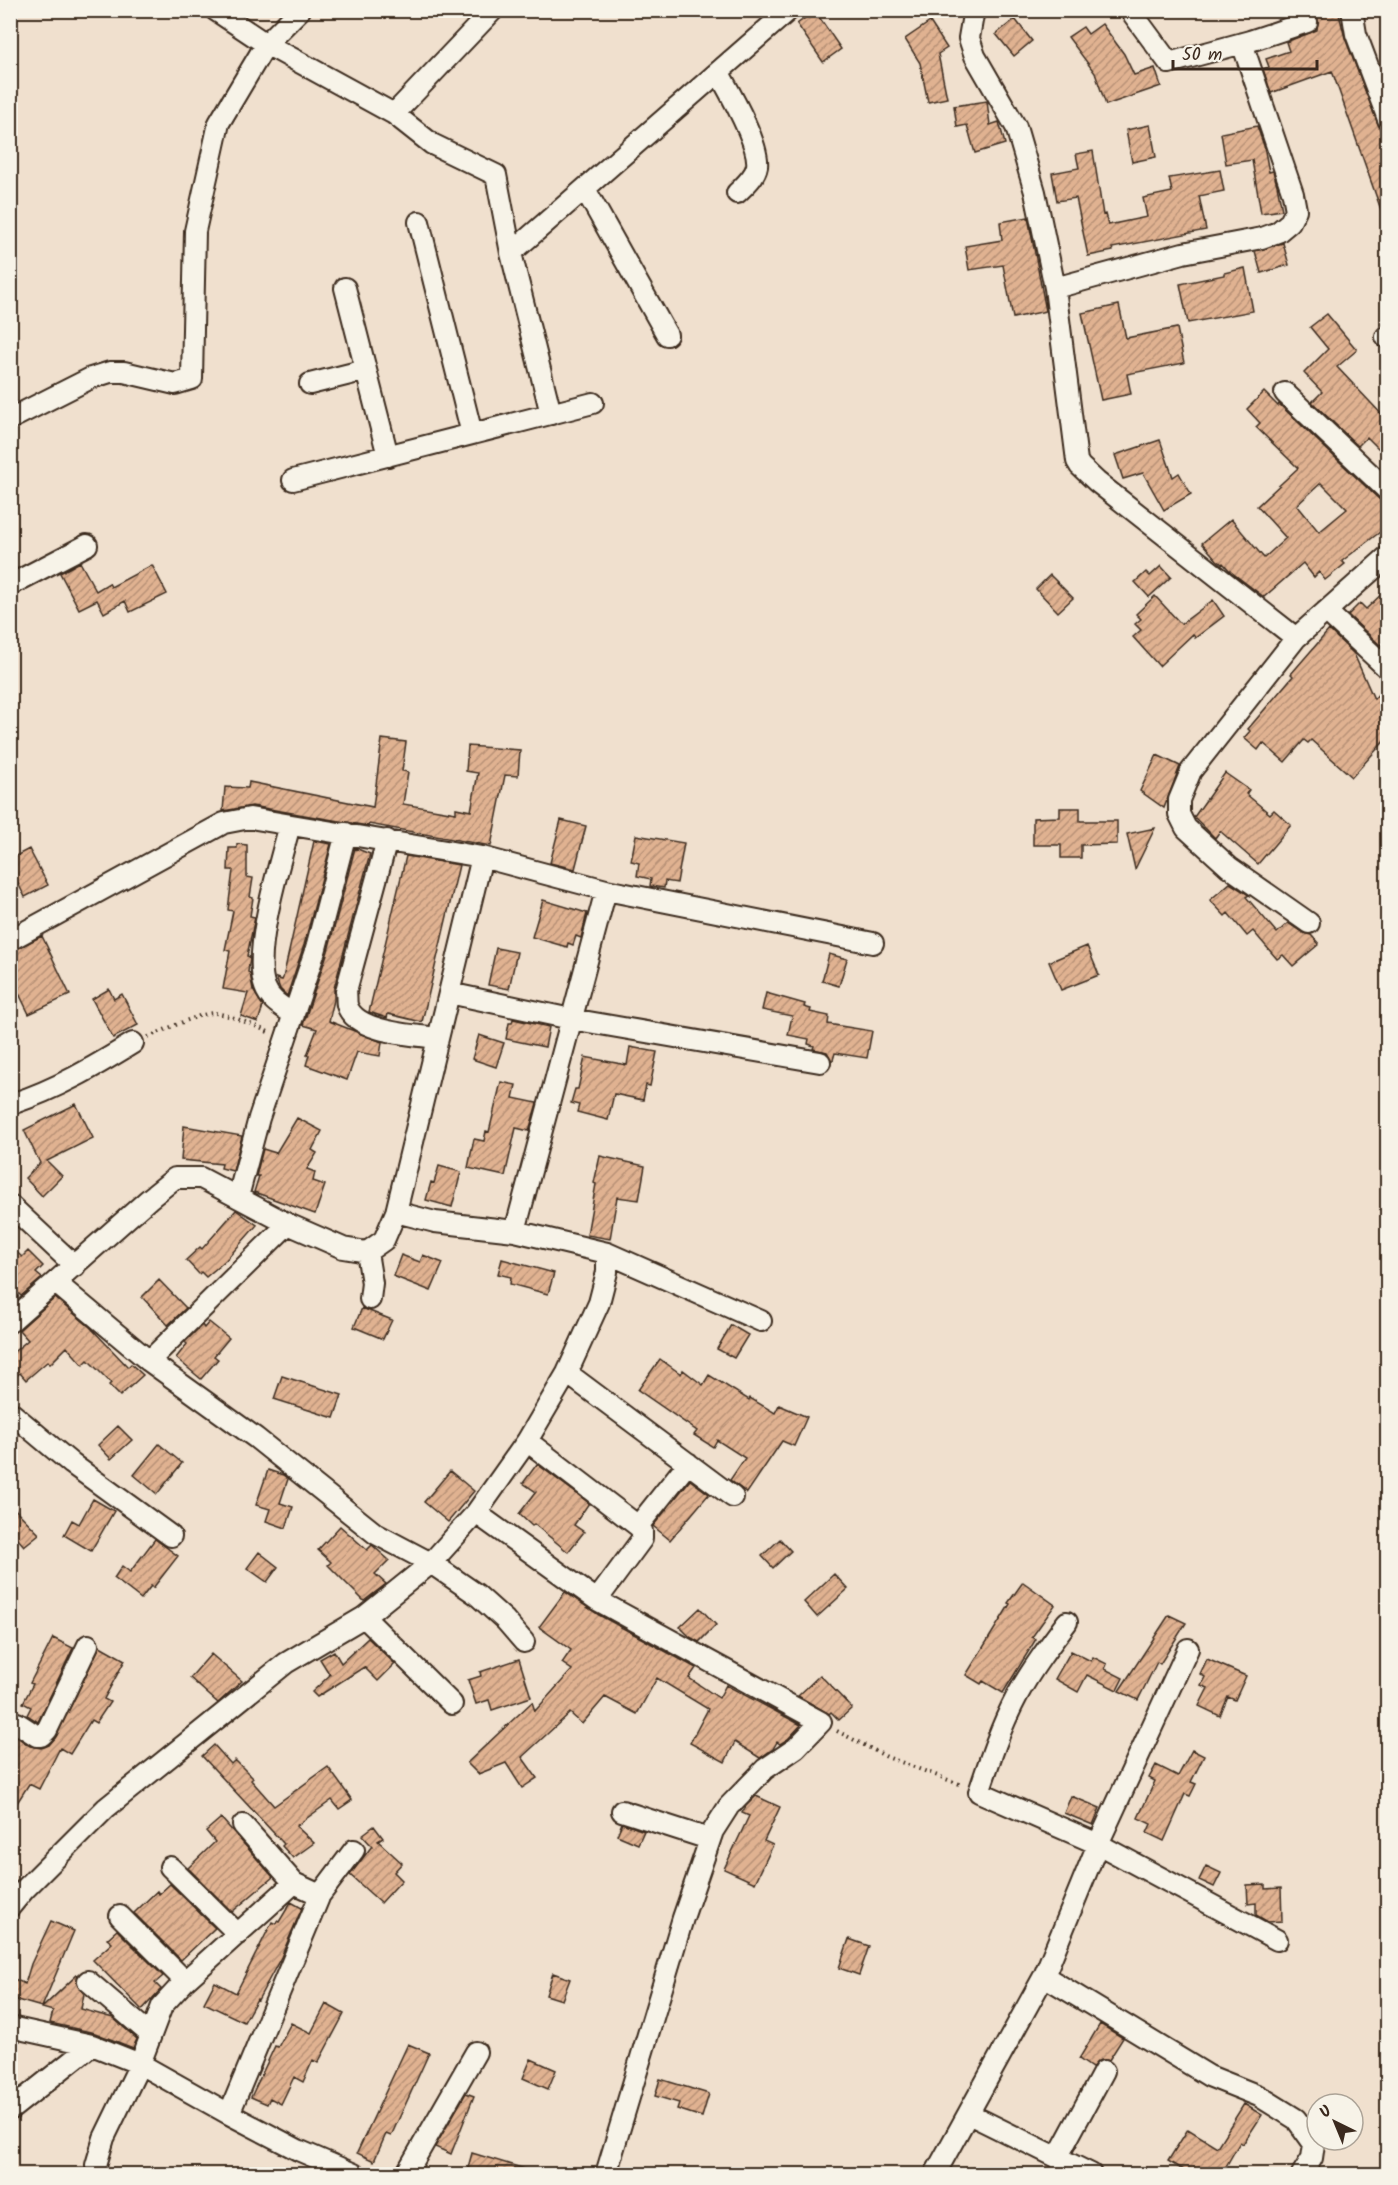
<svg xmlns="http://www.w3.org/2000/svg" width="1398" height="2185" viewBox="0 0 1398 2185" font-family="Kalam,sans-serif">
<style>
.building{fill:url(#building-hatch);stroke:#3b2a1e;stroke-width:1.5;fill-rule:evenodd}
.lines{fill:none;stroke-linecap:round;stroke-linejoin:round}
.minor-casing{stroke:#3b2a1e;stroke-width:24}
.path{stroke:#3b2a1e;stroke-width:4;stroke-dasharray:1.5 4.5;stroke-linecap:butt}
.minor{stroke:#f7f3e8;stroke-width:20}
</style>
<defs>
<pattern id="building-hatch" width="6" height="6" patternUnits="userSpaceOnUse" patternTransform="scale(1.5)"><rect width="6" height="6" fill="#e0b291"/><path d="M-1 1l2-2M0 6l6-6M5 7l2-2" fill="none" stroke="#b79176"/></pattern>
</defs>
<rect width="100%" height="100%" fill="#f0e0ce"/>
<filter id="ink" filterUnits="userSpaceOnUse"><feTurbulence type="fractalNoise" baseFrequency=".0167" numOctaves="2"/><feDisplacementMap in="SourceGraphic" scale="12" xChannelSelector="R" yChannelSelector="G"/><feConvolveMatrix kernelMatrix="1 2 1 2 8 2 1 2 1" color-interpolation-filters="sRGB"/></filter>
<g filter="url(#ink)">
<path class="building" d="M1311,10H1338L1345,38L1388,150V221H1385L1332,71L1271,93L1263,69L1269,67L1266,59L1289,51L1286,42L1317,30L1318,19Z
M815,11L841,49L823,62L797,24Z
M1015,19L1032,41L1014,56L996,34Z
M930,22L947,48L938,54L947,98L928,102L920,63L905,39Z
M1102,24L1124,54L1134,75L1155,68L1161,86L1106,105L1095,73L1068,37L1083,27L1088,34Z
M987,101L990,125L999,122L1005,144L975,153L967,125L957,127L954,106Z
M1150,125L1156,157L1132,162L1126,130Z
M1257,126L1264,146L1269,172L1273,171L1277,185L1282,210L1261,213L1252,160L1226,164L1221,133Z
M1093,151L1103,215L1105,214L1108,225L1147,217L1143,198L1172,192L1169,178L1220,170L1224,191L1199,196L1206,230L1112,248L1113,251L1088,256L1076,198L1057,201L1052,173L1079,168L1076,154Z
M1028,217L1046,311L1013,318L1003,265L969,270L965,246L1002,240L1000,222Z
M1283,243L1289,265L1261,273L1255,251Z
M1245,268L1253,311L1188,323L1180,284L1224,275V273Z
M1119,305L1126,338L1177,328L1184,363L1127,374L1131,394L1101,400L1082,313Z
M1327,314L1357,350L1337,367L1388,421V458L1367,437L1358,446L1312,402L1322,392L1304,373L1328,349L1310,327Z
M1264,392L1278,406L1279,404L1380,500L1388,503V526L1342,561L1345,564L1325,580L1319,572L1314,577L1303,563L1264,597L1231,572L1223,563L1222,564L1217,560L1202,543L1231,519L1264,558L1286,538L1257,506L1298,468L1256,427L1260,423L1247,409ZM1321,483L1347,509L1319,532L1297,505Z
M1160,440L1173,477L1179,473L1191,494L1164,510L1143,473L1123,479L1115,455Z
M80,562L96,591L109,583L111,587L152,565L167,594L130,612L125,601L104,613L97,600L79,609L60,573Z
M1161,566L1171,577L1149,597L1135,582L1146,572L1150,576Z
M1050,575L1073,598L1058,612L1036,589Z
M1388,588V638L1380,645L1348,615L1360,603L1366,609Z
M1155,596L1181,624L1213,600L1224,616L1195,638L1193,634L1159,666L1133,637L1141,630L1135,624L1141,619L1136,614Z
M1329,630L1354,654L1374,699L1388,683V737L1352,777L1311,740L1308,743L1304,740L1285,762L1263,743L1258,750L1244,738L1250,731L1248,729L1293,676L1291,674Z
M382,739L406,742L402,771L408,772L403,804L456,813V808L471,811L478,773L466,771L468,746L520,750L518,776L505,775L491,846L369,824L368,826L252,806L223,811L225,787L248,788L249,782L373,807Z
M1157,755L1180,766L1164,808L1140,791Z
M1225,773L1249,790L1246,794L1270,814L1274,810L1291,825L1258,864L1220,831L1215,838L1194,817Z
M1060,808H1080V821H1117V844L1081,845V858H1061V845H1033V818L1060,817Z
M561,820L586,826L575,869L550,863Z
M1155,828L1135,869L1127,834Z
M636,835L684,843L677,883L665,881L664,888L650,886L651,879L637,876L639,863L631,861Z
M314,841L331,844L304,945L287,996L280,989L276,978L282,980L283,978Z
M237,844L247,845V877L253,878L250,897L253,898L250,916L255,917L247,956L250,957L248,972L250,973L253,990L263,1006L258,1022L241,1016L248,993L223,989L230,951L225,950L233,911L228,910L233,870H228L229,848H237Z
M355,848L370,854L334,988V1000L329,1021L382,1042L380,1056L357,1052L347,1080L306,1065L309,1055H307L317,1029L303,1025L328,951Z
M29,849L48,885L25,897L10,868V859Z
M406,856L459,865L422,1022L388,1014L387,1018L369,1012Z
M1230,883L1249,895L1246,897L1277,933L1288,923L1303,933L1311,935L1319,944L1293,966L1283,955L1277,959L1253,931L1247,936L1228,913L1225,916L1210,900Z
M543,900L587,913L581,938L576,936L573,945L568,943L567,947L532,937Z
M42,936L70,995L29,1014L10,975V952Z
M1087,946L1099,975L1061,990L1049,962Z
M496,948L517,952L509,989L488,985Z
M829,954L847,959L839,986L822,981Z
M109,989L114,999L122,994L138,1025L113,1038L92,999Z
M766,993L805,1004L804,1007L811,1009L810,1012L829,1016L828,1024L872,1031L867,1058L835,1053L833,1060H831L827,1052L813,1049L814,1046L808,1044L809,1039L788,1035L792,1016L762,1010Z
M513,1019L549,1027L545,1047L506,1039L509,1023H512Z
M479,1035L504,1043L496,1067L472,1059Z
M630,1047L657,1052L650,1086L646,1085L643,1100L614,1094L608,1120L577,1112L579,1105L571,1103L575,1089H578L585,1057L627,1065Z
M501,1082L516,1085L513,1098L537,1103L529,1131L516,1128L505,1176L468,1168L474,1139L484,1141L486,1131L489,1132Z
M76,1104L93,1138L47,1161L62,1176L42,1196L25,1178L40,1163L24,1130Z
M297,1118L322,1131L312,1150L317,1153L307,1169L315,1172L313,1181L325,1185L315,1214L254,1192L259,1176H256L263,1149L276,1153Z
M184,1126L242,1136L233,1171L221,1168L222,1164L181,1160Z
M600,1156L645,1166L639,1200L617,1197L610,1239L587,1235L596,1184L594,1183Z
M439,1166L461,1172L452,1207L426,1200L431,1182L434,1183Z
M236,1210L257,1225L226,1260L206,1277L201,1272L199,1274L186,1260L200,1247L202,1249Z
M10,1246L22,1257L28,1251L43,1266L36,1273L42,1278L21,1296L10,1285Z
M401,1255L420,1262L423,1255L443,1263L431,1291L393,1276Z
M502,1259L554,1273L548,1294L510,1284L511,1277L498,1274Z
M159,1280L186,1308L168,1325L142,1297Z
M55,1298L90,1327L128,1367L131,1364L143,1375L120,1396L109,1385L111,1383L88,1360L83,1365L67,1347L50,1364L48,1361L26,1380L20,1373L10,1381V1355L28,1340L19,1330Z
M362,1308L392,1320L383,1339L354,1327Z
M209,1322L229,1338L214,1356L218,1359L201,1379L176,1358L187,1344L185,1342L202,1325L204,1328Z
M731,1325L748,1335L734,1358L717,1349Z
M660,1359L681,1374L683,1370L703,1385L709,1375L749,1400L750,1398L775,1413L779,1405L807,1417L794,1446L782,1441L747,1493L730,1480L745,1458L717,1440L713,1447L694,1435L697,1431L638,1390Z
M282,1376L342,1395L334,1418L274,1399Z
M118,1426L132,1440L111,1459L98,1445Z
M159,1444L182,1463L157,1494L134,1475Z
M537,1464L589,1503L574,1525L584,1532L568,1552L534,1524L532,1526L519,1514L536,1492L523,1483Z
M268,1470L283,1475L288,1479L280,1503L293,1507L286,1528L266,1521L270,1509L256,1505Z
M450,1471L474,1491L448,1522L424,1502Z
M690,1480L709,1494L670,1540L653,1526Z
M93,1499L114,1511L91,1551L64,1535L72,1520L79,1524Z
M10,1504L39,1534L24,1546L10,1530Z
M340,1526L367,1550L372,1545L389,1560L375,1574L386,1584L364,1601L328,1565L331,1562L318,1550Z
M155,1539L178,1556L153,1588L151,1586L141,1599L114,1578L122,1566L130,1572Z
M780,1539L791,1551L773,1568L762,1556Z
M259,1552L278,1567L267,1582L247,1568Z
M834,1574L848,1589L817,1617L804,1602Z
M1023,1582L1055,1605L1032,1637L1036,1639L1003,1693L983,1681L981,1684L966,1675L1010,1604L1008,1603Z
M565,1592L599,1615L696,1668L689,1678L719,1698L726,1685L801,1725L788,1739L780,1744L777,1742L773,1749L760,1758L735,1742L725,1762L690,1743L708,1709L657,1678L637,1714L605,1697L582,1724L570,1713L522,1757L537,1778L522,1788L506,1763L478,1774L467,1763L532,1702L535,1711L572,1670L562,1663L571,1650L539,1627Z
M700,1608L716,1625L699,1642L690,1637L680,1627Z
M1169,1615L1186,1623L1160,1664L1157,1662L1138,1700L1119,1691Z
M53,1638L73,1648L38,1722L27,1715L31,1707L23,1703L33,1684L30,1683Z
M368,1638L395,1664L378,1681L364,1667L317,1697L312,1692L330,1675L320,1659L334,1651L341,1663Z
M100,1646L125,1660L104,1699L110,1702L96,1723L91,1720L70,1754L60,1748L39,1789L29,1784L10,1814V1742L14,1735L30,1746L41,1748L49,1745L55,1738Z
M1071,1651L1091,1661L1093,1657L1107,1664L1105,1669L1123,1678L1117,1690L1087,1675L1078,1692L1055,1679Z
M211,1654L242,1681L218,1703L190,1678Z
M519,1659L531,1697L492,1710L489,1700L476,1704L468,1680L481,1676L480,1672Z
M1207,1659L1246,1676L1235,1700L1228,1697L1220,1716L1199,1706L1208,1688L1201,1685L1205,1677L1200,1674Z
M820,1675L852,1708L839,1720L831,1712L829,1714L798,1696Z
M214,1745L231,1764L235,1760L253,1778L251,1780L274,1806L328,1767L352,1800L339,1809L332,1800L296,1826L314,1843L293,1858L282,1846L284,1844L202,1756Z
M1192,1750L1204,1756L1191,1782L1196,1784L1190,1796L1185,1794L1164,1841L1147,1833L1151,1824L1138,1818L1155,1781L1149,1778L1156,1765L1178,1776Z
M756,1796L780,1807L764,1841L773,1845L755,1883L724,1869L749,1816L742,1813L746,1806Z
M1071,1796L1100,1808L1093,1825L1064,1813Z
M221,1818L273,1877L232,1912L188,1868L215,1842L206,1831Z
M622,1823L644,1831L638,1844L617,1835Z
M374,1826L383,1838L378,1841L402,1863L394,1872L402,1880L381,1903L350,1875L372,1846L362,1835Z
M1206,1866L1221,1873L1214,1887L1199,1880Z
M170,1884L215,1928L181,1960L134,1913L157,1891L159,1894Z
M1265,1884V1889L1281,1888L1282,1921L1268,1922L1256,1915V1903L1248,1904L1247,1885Z
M291,1902L302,1908L281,1957L258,2000L257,1999L244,2022L204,2003L215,1982L236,1993L272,1922L276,1924L277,1921L279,1922Z
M51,1921L74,1931L42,2007L10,1998V1977L25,1984L31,1964Z
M117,1930L163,1976L155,1983L161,1989L142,2010L93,1960L112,1943L107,1939Z
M849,1939L869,1946L859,1975L839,1968Z
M553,1973L570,1979L562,2000L546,1995Z
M78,1974L77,1984L84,1994L81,2009L113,2018L137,2039L133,2048L95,2033L50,2023L53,2011L42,2008Z
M326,2004L344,2014L318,2063L313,2060L303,2082L294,2077L281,2104L270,2098L267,2104L251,2097L275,2046L278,2047L291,2023L311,2033Z
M1100,2024L1123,2038L1109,2060L1098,2061L1092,2068L1079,2059Z
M408,2044L429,2053L391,2136L386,2134L374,2161L357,2153Z
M531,2059L556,2070L548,2089L523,2078Z
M660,2079L709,2094L702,2117L677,2109L679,2103L655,2096Z
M466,2093L474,2096L451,2154L435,2147Z
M1244,2104L1262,2115L1243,2144L1240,2142L1221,2175H1191L1168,2161L1188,2129L1217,2147Z
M472,2153L532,2171V2175H466Z"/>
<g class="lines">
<defs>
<path id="minor" d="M215,10L266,44L394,114L432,144L496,175L511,253L551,414
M976,10L973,15L969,38L975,56L1016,127L1035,192L1055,288L1077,461L1080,466L1097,482L1296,638
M1130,10L1169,63L1250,41L1307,22
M1352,10L1356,34L1388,119
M719,73C730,93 760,145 757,166C755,177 745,185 737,193
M394,114L493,10
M585,189L667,335
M419,222L472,434
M511,253L789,10
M345,288L388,456
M1055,288L1183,253L1262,238L1278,232L1290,222L1296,210L1293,194L1242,43
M1386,337L1388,338
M310,384L366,370
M1285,393L1388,491
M10,419L91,378L110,372H124L175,384L192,379L195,231L219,123L266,44L300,10
M293,480L593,403
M10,585L87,545
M1326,611L1388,669
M290,825C280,862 252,952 265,987C270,1001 283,1007 294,1015
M387,840L346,991C347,995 346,1001 347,1005C355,1033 415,1035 438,1038
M1309,923L1229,867L1186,828L1179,814V800L1191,771L1296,638L1388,556
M10,940L224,823L250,818L482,857L606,890L873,943
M449,993L571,1019L820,1062
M14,1103C57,1089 94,1067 133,1043
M238,1197L259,1118L316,948L346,833
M10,1205L75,1266
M396,1212L435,1222L515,1231L607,1253L761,1321
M515,1231L606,890
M367,1252L384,1240L396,1212L482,857
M56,1283L149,1361L256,1438L376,1534L431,1563L476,1594L505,1620L524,1642
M10,1322L149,1199L175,1178H201L288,1224L343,1248L367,1252L372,1283L370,1299
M149,1361L288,1224
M567,1373L733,1497
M10,1412L72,1464L171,1536
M527,1441L638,1526L642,1531V1539L597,1600
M476,1513L597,1600L821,1722L796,1748L765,1769L729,1806L713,1831L683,1918L606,2174
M638,1526L688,1463
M364,1617L452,1704
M1067,1622C1049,1646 1031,1670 1017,1696C1001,1726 990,1759 979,1792L1098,1844L1277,1940
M10,1721L17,1723L37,1736H41L47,1730L88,1645
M622,1811L709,1839
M170,1867L238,1934
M320,1895L354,1850
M10,1907L24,1890L106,1808L286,1663L364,1617L431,1563L476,1513L527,1441L567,1373L599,1303L607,1272V1253
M120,1916L185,1981
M1044,1976L1209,2076L1259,2096L1296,2119L1314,2144L1312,2158L1302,2174
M88,1981L151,2035
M10,2027L92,2045L140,2064L229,2114L298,2150L354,2174
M10,2110L92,2045
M229,2114L320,1895L294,1883L243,1825
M969,2114L1091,2174
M1057,2158L1104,2071
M98,2174L96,2165L104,2138L140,2064L162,2006L185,1981L294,1883
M406,2174L476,2052
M935,2174L1044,1976L1098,1844L1188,1649"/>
</defs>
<use href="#minor" class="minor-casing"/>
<path class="path" d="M148,1037C163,1031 197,1014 213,1013C226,1013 259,1027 270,1033
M837,1731L887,1757L962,1785"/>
<use href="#minor" class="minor"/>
</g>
</g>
<rect width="1398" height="2185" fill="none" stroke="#f7f3e8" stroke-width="36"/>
<rect x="18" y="18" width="1362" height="2149" fill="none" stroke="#3b2a1e" stroke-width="2" filter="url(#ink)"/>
<g transform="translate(1335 2122) rotate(317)"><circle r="28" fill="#f7f3e8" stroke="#aca397" stroke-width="1.5"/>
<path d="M0-4.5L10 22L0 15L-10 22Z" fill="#3b2a1e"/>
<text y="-9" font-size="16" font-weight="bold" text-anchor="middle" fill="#3b2a1e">U</text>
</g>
<path d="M1173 60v9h144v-9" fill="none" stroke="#3b2a1e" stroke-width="3"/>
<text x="1182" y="60" font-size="18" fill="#3b2a1e" stroke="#f7f3e8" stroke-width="4.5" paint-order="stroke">50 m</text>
</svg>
